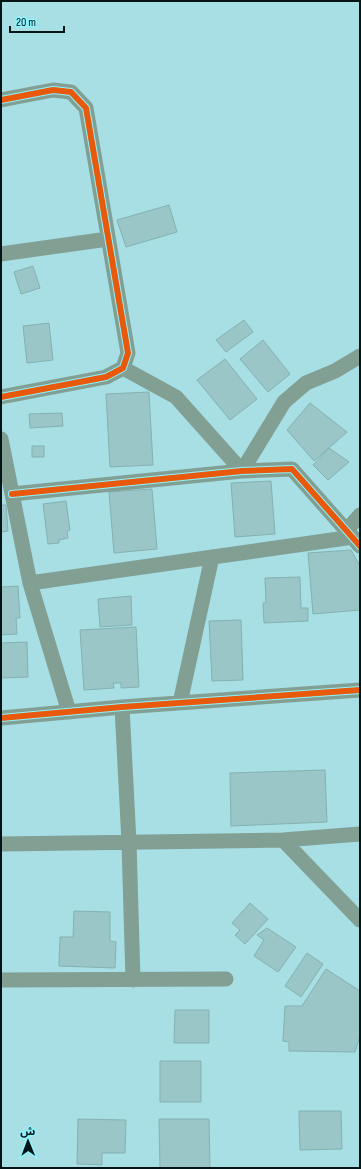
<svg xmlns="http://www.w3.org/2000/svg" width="361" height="1169" viewBox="0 0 361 1169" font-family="'Sofia Sans Condensed','Noto Sans Arabic',sans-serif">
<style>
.building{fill:#9ac6c7;stroke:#84b1b1}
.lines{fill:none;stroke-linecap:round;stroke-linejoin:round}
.street{stroke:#829f93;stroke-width:15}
.cycleway-casing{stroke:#8ef4fe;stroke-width:8}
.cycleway{stroke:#e8590c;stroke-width:6}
</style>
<rect width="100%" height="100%" fill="#a7dfe5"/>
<path class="building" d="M169,205L177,232L126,247L117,220Z
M33,266L40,288L21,294L14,272Z
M244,320L253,332L226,352L216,340Z
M49,323L53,360L27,363L23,326Z
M263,340L290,374L268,392L240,359Z
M225,359L257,399L230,420L197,380Z
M149,392L153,465L110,467L106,394Z
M310,403L347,432L314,461L287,430Z
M62,413L63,426L30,428L29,414Z
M32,446H44V457H32Z
M329,448L349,462L328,480L313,465Z
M271,481L275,534L235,537L231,483Z
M152,489L157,549L114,553L109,492Z
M66,501L70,530L67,531L68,538L59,540V543L48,544L43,504Z
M1,505H6L8,531L1,532Z
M351,550L360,566V610L313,614L308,553Z
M300,577L301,608H308V621L264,623L263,603H266L265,578Z
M18,586L20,618H16L17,634L1,635V587Z
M131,596L132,625L100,627L98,599Z
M241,620L243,680L212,681L209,621Z
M136,627L139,687L121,688V683H113L114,688L84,690L80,630Z
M27,642L28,677L1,678V643Z
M325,770L327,822L231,826L230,773Z
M250,903L268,919L245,944L235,935L240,930L232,923Z
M74,911L110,912V941L116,942L115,968L59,966L60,937H73Z
M267,928L296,947L278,972L254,956L264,940L257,935Z
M307,953L323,964L301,997L285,986Z
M326,969L360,991V1036L355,1052L289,1051V1042L283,1041L285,1006H302Z
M175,1010H209V1043H174Z
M160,1061H201V1102H160Z
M299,1111H341L342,1149L300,1150Z
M78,1119L126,1120L125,1153H102V1165L77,1164Z
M159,1119H209L210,1168H160Z"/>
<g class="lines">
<path class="street" d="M1,100L53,90L71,92L86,108L128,353L123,368L106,377L1,397
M1,254L108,239
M123,368L176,397L242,471L284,402L306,383L335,371L360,356
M1,439L30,583L69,712
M12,494L242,471L292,469L360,546
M346,531L360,515
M30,583L353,537
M180,703L212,557
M122,707L129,842L133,980
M1,718L122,707L360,690
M283,840L360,920
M1,844L283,840L360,834
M1,980L226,979"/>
<defs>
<path id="cycleway" d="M1,100L53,90L71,92L86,108L128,353L123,368L106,377L1,397
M12,494L242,471L292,469L360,546
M1,718L122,707L360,690"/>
</defs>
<use href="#cycleway" class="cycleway-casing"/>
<use href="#cycleway" class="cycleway"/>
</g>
<rect width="361" height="1169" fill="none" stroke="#011517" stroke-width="4"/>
<g transform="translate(28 1141) rotate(359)" stroke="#8ef4fe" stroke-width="3" paint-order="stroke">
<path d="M0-3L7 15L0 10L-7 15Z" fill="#011517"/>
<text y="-6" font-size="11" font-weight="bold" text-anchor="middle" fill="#011517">ش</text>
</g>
<path d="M10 26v6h54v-6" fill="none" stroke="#011517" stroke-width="2"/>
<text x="16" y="26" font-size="12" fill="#011517" stroke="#8ef4fe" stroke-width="3" paint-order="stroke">20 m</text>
</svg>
